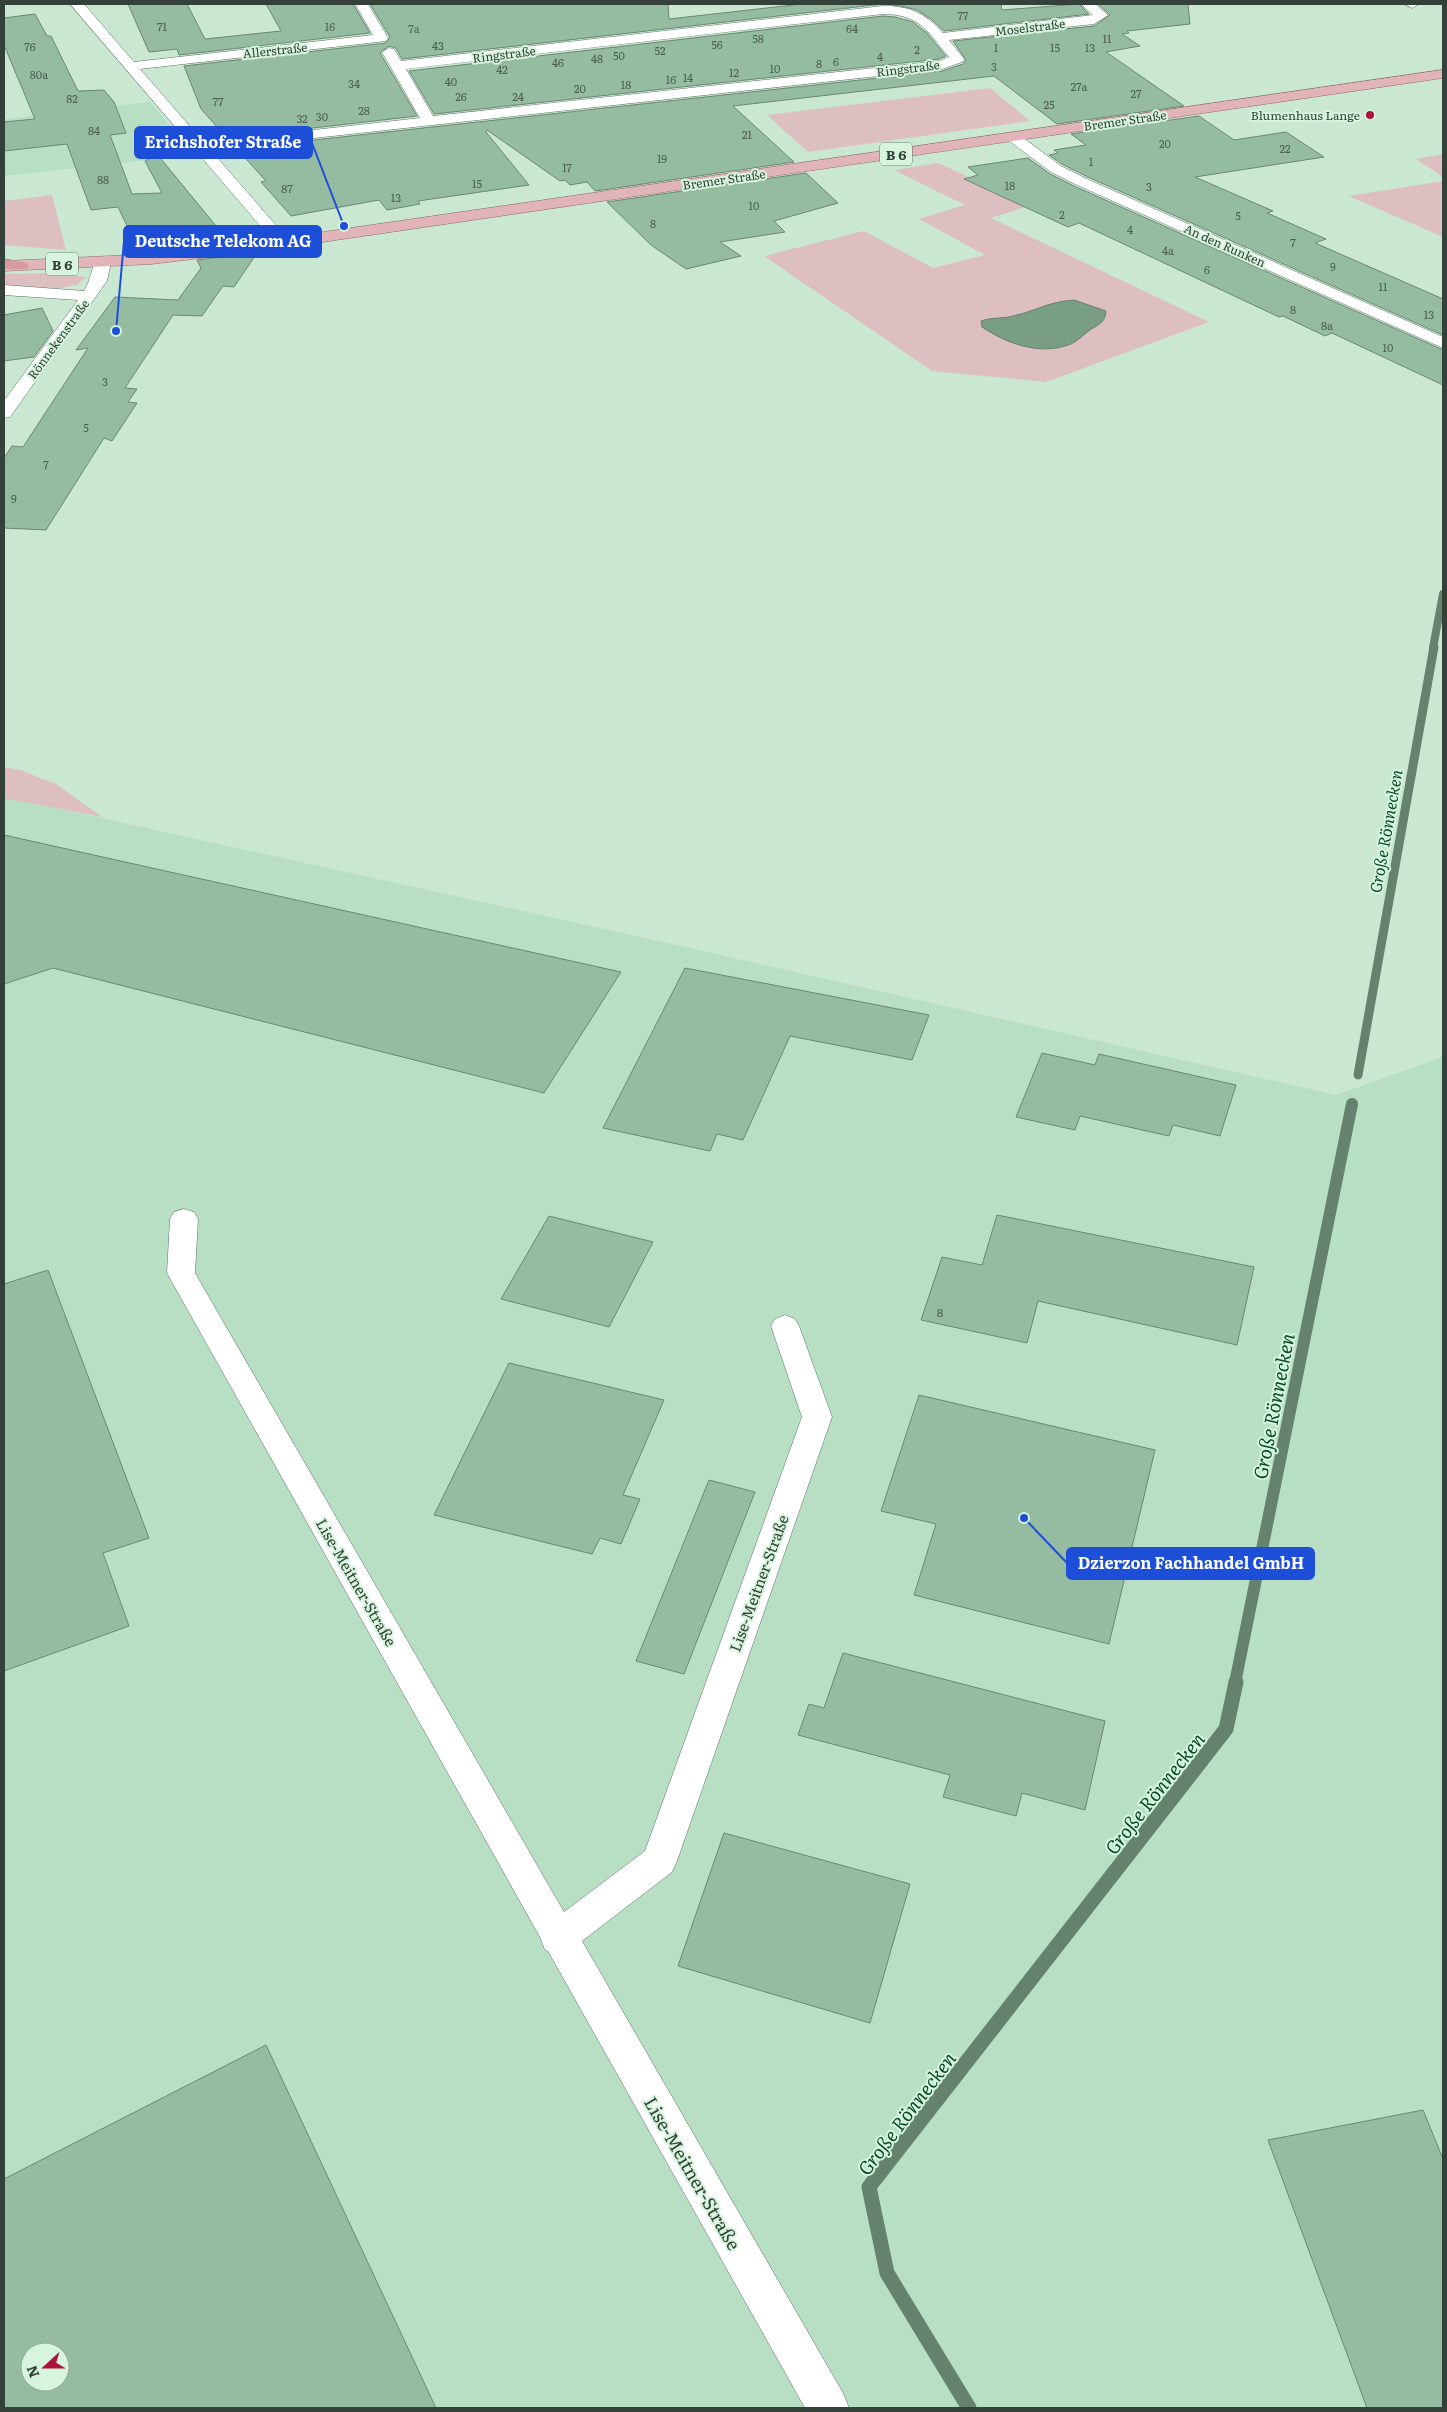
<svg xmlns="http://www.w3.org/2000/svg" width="1447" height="2412" viewBox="0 0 1447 2412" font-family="Literata,serif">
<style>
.built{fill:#b8dec3;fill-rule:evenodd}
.green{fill:#debfc1}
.water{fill:#799e84;stroke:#64826d}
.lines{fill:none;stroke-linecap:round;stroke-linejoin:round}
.stream-far3{stroke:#64826d;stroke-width:8}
.stream-far2{stroke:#64826d;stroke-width:9}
.stream-far1{stroke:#64826d;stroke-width:12}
.stream{stroke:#64826d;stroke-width:15}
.building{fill:#95bca1;stroke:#6b8773;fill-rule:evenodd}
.minor-casing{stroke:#5a7562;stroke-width:1}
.primary-casing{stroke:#966b6c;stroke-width:1}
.trunk-casing{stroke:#966b6c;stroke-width:1}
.minor{fill:#fff;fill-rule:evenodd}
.primary{fill:#e0b4b8;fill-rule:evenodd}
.trunk{fill:#d69ba0;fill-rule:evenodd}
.poi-dot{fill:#a9133c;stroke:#d6f4de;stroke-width:2}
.labels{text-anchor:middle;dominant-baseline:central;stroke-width:4;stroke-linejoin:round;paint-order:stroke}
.far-number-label{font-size:11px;fill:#4c6052}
.far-street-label{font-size:12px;fill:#344138;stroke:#d6f4de}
.far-poi-label{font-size:12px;fill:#344138;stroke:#d6f4de;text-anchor:end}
.number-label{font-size:12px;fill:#4c6052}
.shield{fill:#d6f4de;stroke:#65776a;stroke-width:1}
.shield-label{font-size:14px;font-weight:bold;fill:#344138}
.street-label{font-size:15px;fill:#344138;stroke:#d6f4de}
.water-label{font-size:16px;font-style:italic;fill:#094b28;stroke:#d6f4de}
.near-street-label{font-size:18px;fill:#344138;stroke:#d6f4de}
.near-water-label{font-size:19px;font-style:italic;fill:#094b28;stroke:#d6f4de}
.leader{fill:none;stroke:#1d4ed8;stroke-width:2}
.callout-dot{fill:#1d4ed8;stroke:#d6f4de;stroke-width:2}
.callout{fill:#1d4ed8;stroke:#1d4ed8;stroke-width:2}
.callout-label{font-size:16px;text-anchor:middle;font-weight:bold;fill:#fff}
</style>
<rect width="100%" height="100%" fill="#c9e7d1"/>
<path class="built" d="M150,102L194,155L4,176V119Z
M6,797L681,946L1336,1095L1443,1057V2408H4V798ZM30,2352H60V2382H30Z"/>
<path class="green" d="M990,88L1030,121L808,152L767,115Z
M1443,154V177L1416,159Z
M938,163L1031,205L991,218L1209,322L1046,382L932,371L764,256L864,231L933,268L985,255L919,219L965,205L894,170Z
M1443,181V237L1349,196Z
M52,195L66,250L4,245V201Z
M55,273L86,277L77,285L55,289L4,285V274Z
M4,767L20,770L56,784L102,817L4,798Z"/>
<path class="water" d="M1074,300L1106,311C1105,323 1099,324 1090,330C1083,335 1079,340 1071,344C1041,356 1007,344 982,327L981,321C992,317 1002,319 1013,316C1036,311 1047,302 1074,300Z"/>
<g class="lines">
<path class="stream-far3" d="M1433,648L1443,594"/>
<path class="stream-far2" d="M1358,1075L1434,647"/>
<path class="stream-far1" d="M1235,1683L1352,1104"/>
<path class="stream" d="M969,2408L887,2273L869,2187L1226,1729L1236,1682"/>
</g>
<path class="building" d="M128,4H187L205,39L281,31L266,4H353L370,33L179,55L177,49L149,52Z
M370,4H668L669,19L802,4H1001L1002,10L1079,4L1089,14L944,31L931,19L917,10L901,6L883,4L402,59L396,48L389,46L380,53L417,116L296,130L288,134V138L296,142L942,71L963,64L966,60L953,41L1094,26L1110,15L1098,4H1188L1190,24L1127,31L1129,33L1122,34L1140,46L1106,52L1184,106L1057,124L994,76L733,106L794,162L595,191L587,182L570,185L565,180L560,181L487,130L486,132L529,185L418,201L420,204L387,210L379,200L291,216L261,182L266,181L201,109L184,66L386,43L390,37Z
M35,14L47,36H51L78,91L104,90L114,102L126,133L110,135L132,194L162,193L145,161L157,154L230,243L190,248L181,229L132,236L118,207L91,210L67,144L4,151V122L35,119L4,45V18Z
M883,16L895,17L913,22L927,33L946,56L939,59L434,114L409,71Z
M1199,116L1234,140L1286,132L1324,157L1195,177L1273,211L1267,213L1326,239L1315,243L1443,299V335L1088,177L1062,164L1049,155L1058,153L1054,150L1086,145L1071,134Z
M1028,158L1050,174L1076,187L1443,350V385L1332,333L1325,336L1283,316L1279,317L1079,223L1068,227L964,179L978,175L968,167Z
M806,173L838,203L774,221L785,232L720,242L741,256L686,269L651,245L607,202Z
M257,253L234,287L223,286L202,316L173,315L125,388L137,389L128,402L137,403L112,441L104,438L46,530L4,528V458L12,446L23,447L88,348L76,350L115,297L178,300L201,268L197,260Z
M42,308L53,331L34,357L4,361V315Z
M4,835L170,872L621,972L544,1093L53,968L4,984Z
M685,968L929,1015L912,1060L790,1036L743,1140L717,1134L710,1151L603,1128Z
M1042,1053L1095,1065L1099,1054L1236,1085L1220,1136L1173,1125L1169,1136L1080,1116L1075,1130L1016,1117Z
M997,1215L1254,1267L1237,1345L1038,1301L1027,1343L921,1320L942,1257L982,1265Z
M549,1216L653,1242L609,1327L501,1299Z
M48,1270L149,1538L103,1553L129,1626L4,1671V1284Z
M509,1363L664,1400L623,1495L640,1499L621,1544L600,1538L592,1554L434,1515Z
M919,1395L1155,1450L1109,1644L914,1595L936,1524L881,1511Z
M709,1480L755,1492L684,1674L636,1661Z
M843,1653L1105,1721L1085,1810L1022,1793L1016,1816L943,1797L950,1775L798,1735L809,1704L824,1708Z
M724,1833L910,1884L870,2023L678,1966Z
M266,2045L436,2408H4V2179ZM30,2352H60V2382H30Z
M1423,2110L1443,2159V2408H1367L1268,2140Z"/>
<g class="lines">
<defs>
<path id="minor" d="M70,4H84L134,62L373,35L355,4H368L388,38L386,41L140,69L281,231L287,243L285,246H273L268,235Z
M1081,4H1095L1108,15L1094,24L949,40L964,59L962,62L942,69L296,140L289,136L296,132L420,118L382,52L389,48L394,49L401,61L883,6C910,6 925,13 943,33L1093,15ZM883,14C919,14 928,31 949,57L939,61L433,116L406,69Z
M1404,4H1419L1412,8Z
M1013,133L1018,134L1061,166L1087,179L1443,337V348L1077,185L1051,172L1008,140L1006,137Z
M103,257L109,259L111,262L107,281L10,417L4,418V401L78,300L4,295V285L84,291C91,280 91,268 97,259Z
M184,1209L194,1212L198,1219L195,1273L564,1912L645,1851L802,1417L771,1326L775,1319L785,1315L795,1319L799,1326L832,1417L677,1861L672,1872L582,1941L843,2393L849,2408H805L548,1951L545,1950L540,1937L167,1273L170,1219L174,1212Z"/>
<path id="primary" d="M1443,70V78L268,250L152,264L4,271V261L152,254L268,240Z"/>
<path id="trunk" d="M4,259L27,263L29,266L27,269H4Z"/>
</defs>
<use href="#minor" class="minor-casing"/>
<use href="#primary" class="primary-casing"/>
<use href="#trunk" class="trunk-casing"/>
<use href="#minor" class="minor"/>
<use href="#primary" class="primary"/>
<use href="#trunk" class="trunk"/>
</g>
<circle class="poi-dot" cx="1370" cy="115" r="5"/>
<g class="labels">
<g class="far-number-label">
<text x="963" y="15">77</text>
<text x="162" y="26">71</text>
<text x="330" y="26">16</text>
<text x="414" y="28">7a</text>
<text x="852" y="28">64</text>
<text x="758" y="38">58</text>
<text x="1107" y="38">11</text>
<text x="717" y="44">56</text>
<text x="438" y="45">43</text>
<text x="30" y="46">76</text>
<text x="996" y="47">1</text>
<text x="1055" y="47">15</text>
<text x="1090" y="47">13</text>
<text x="917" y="49">2</text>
<text x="660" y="50">52</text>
<text x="619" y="55">50</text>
<text x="880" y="56">4</text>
<text x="597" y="58">48</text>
<text x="836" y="61">6</text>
<text x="558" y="62">46</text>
<text x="819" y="63">8</text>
<text x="994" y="66">3</text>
<text x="775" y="68">10</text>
<text x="502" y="69">42</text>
<text x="734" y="72">12</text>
<text x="39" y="74">80a</text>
<text x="688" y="77">14</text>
<text x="671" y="79">16</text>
<text x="451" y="81">40</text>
<text x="354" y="83">34</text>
<text x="626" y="84">18</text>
<text x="1079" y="86">27a</text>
<text x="580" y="88">20</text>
<text x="1136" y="93">27</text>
<text x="461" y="96">26</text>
<text x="518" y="96">24</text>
<text x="72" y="98">82</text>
<text x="218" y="101">77</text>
<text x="1049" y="104">25</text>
<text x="364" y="110">28</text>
<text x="322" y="116">30</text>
<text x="302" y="118">32</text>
<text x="94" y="130">84</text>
<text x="747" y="134">21</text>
<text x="1165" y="143">20</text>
<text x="1285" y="148">22</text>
<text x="662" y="158">19</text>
<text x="1091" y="161">1</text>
<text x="567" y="167">17</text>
<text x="103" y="179">88</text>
<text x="477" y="183">15</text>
<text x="1010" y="185">18</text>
<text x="1149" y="186">3</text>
<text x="287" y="188">87</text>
<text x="396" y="197">13</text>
<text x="754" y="205">10</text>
<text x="1062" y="214">2</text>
<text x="1238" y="215">5</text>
<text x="653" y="223">8</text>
<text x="1130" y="229">4</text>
<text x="1293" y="242">7</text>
<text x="1168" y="250">4a</text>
<text x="1333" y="266">9</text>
<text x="1207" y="269">6</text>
<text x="1383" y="286">11</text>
<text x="1293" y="309">8</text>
<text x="1429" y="314">13</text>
<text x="1327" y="325">8a</text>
<text x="1388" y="347">10</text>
<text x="105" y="381">3</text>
<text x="86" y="427">5</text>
<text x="46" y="464">7</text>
<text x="14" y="498">9</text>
</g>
<g class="far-street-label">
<text transform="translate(1030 27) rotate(-7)">Moselstraße</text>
<text transform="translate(275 50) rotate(-6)">Allerstraße</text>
<text transform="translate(504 54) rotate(-7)">Ringstraße</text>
<text transform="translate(908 68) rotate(-7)">Ringstraße</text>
<text transform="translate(1125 120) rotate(-8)">Bremer Straße</text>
<text transform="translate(724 179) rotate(-8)">Bremer Straße</text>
<text transform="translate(1225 245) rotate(24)">An den Runken</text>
<text transform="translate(58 339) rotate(-54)">Rönnekenstraße</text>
</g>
<g class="far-poi-label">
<text x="1360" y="115">Blumenhaus Lange</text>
</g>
<g class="number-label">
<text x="940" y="1312">8</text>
</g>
<g class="shield">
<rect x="880" y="142.5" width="32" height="23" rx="4"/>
<rect x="46" y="252.5" width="32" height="23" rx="4"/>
</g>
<g class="shield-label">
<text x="896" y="154">B 6</text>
<text x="62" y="264">B 6</text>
</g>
<g class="street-label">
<text transform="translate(357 1582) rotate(60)">Lise-Meitner-Straße</text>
<text transform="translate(758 1583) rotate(-70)">Lise-Meitner-Straße</text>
</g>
<g class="water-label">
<text transform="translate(1385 831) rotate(-80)">Große Rönnecken</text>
</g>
<g class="near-street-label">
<text transform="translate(693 2173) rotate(60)">Lise-Meitner-Straße</text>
</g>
<g class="near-water-label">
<text transform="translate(1273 1406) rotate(-79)">Große Rönnecken</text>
<text transform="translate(1154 1793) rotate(-52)">Große Rönnecken</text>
<text transform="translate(906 2113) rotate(-53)">Große Rönnecken</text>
</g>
</g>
<path class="leader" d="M344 226L312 143M116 331L124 241M1024 1518L1067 1563"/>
<g class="callout-dot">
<circle cx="344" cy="226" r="5"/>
<circle cx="116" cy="331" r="5"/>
<circle cx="1024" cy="1518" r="5"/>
</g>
<g class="callout">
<rect x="135" y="127" width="177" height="31" rx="5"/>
<rect x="124" y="226" width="197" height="31" rx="5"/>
<rect x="1067" y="1548" width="247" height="31" rx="5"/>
</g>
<g class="callout-label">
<text x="223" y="148">Erichshofer Straße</text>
<text x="223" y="247">Deutsche Telekom AG</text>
<text x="1191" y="1569">Dzierzon Fachhandel GmbH</text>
</g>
<rect width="1447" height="2412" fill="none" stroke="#344138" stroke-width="10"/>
<g transform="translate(45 2367) rotate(249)"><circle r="24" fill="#d6f4de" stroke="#95ac9c"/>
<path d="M0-4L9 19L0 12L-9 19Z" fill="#a9133c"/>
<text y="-8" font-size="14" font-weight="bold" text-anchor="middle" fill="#344138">N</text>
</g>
</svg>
